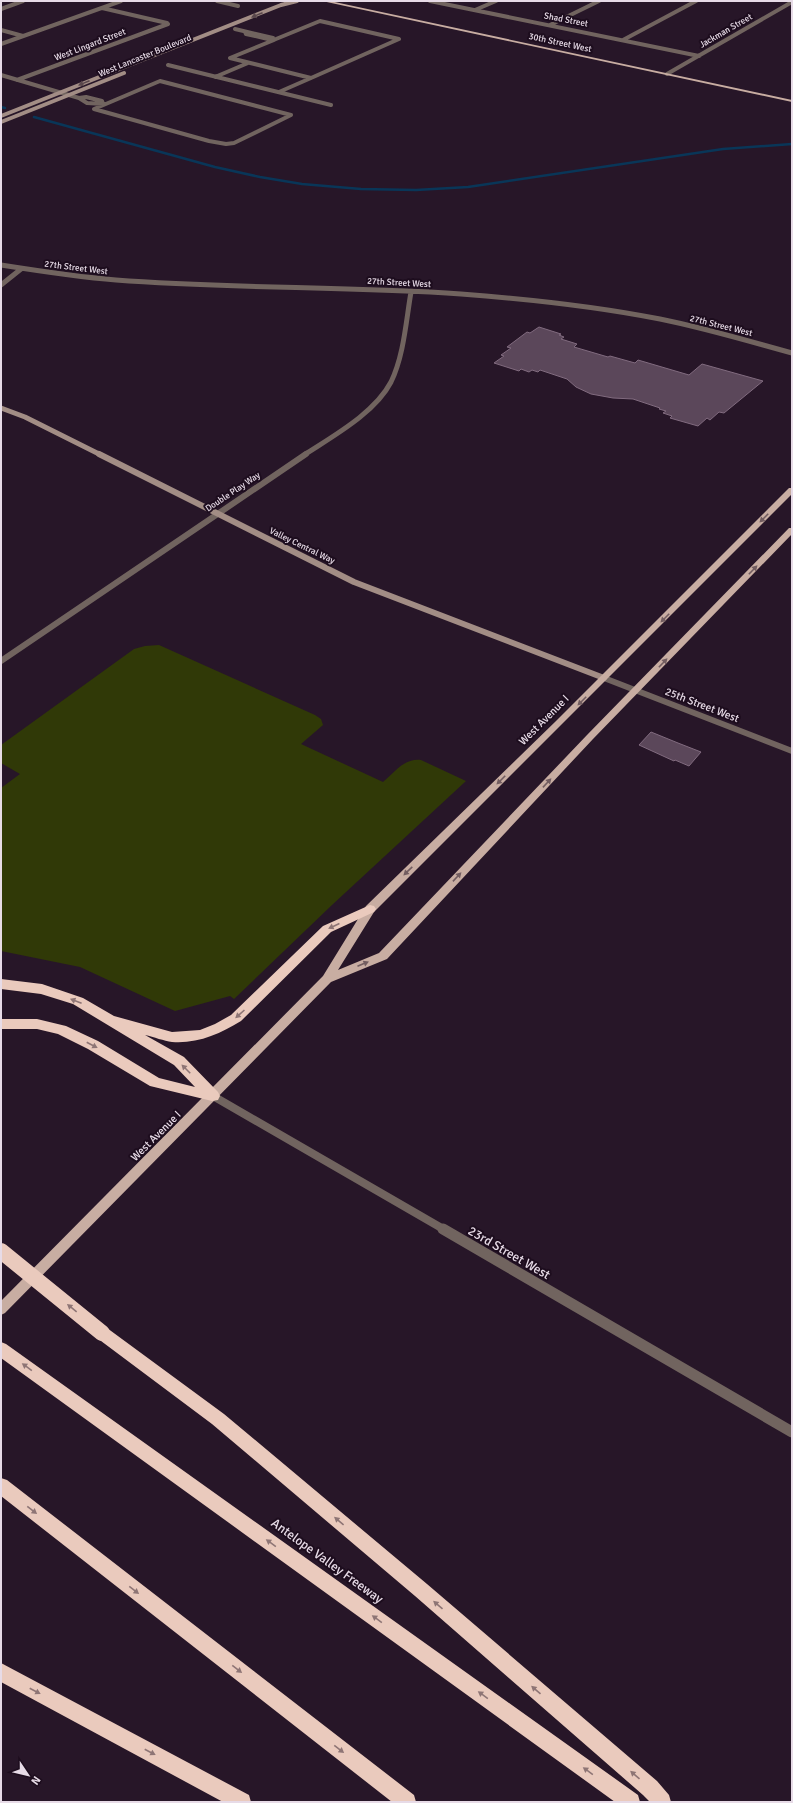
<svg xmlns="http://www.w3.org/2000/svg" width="793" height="1803" viewBox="0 0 793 1803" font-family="Signika,sans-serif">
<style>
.green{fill:#303907}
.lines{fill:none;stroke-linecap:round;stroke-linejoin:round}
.stream{stroke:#093658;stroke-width:2.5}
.building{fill:#5b475a;stroke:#816b7f}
.street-far4{stroke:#71645f;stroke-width:4}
.street-far3{stroke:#71645f;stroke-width:5}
.street-far2{stroke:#71645f;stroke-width:6}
.street-far1{stroke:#71645f;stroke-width:8}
.street{stroke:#71645f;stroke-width:11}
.secondary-far2{stroke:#a28d85;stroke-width:4}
.secondary-far1{stroke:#a28d85;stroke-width:5}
.secondary{stroke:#a28d85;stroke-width:6}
.primary{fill:#c8ada2;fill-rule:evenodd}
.highway{fill:#eacabd;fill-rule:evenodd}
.highway-bridge{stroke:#eacabd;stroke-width:16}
.oneway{fill:#59474c}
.oneway2{fill:#725d60}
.oneway3{fill:#8e7575}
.labels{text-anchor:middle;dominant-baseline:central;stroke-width:4;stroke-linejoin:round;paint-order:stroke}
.far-street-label{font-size:9px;fill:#e7dbe7;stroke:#1d0d1e}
.street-label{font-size:11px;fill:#e7dbe7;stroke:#1d0d1e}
.near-street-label{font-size:13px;fill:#e7dbe7;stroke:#1d0d1e}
</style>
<rect width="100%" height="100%" fill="#271628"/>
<path class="green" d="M159,645L315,715L321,719L323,725L301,744L383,782C395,772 404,758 421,760L466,781L332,905L234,999L230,996L175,1011L80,967L1,951V788L20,774L1,763V745L134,649L145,646Z"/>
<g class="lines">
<path class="stream" d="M1,107L5,108
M34,117L215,167L260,177L302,184L361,189L416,190L468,187L723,149L792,144"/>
</g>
<path class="building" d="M539,327L561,334L559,335L564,337L561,339L577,344L574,347L608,357L610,356L635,363L638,360L689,375L702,364L763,381L724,413L719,412L710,420L707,418L698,426L670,418L672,416L663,413L666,411L659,409L660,408L633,399L613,398L591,394L576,387L567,379L540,370L538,372L532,370L529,372L521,369L519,371L494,363L504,356L501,355L511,348L507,347L527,332L530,333Z
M651,732L678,743L701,752L689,766L675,760L674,761L639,745Z"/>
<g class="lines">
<path class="street-far4" d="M217,1L238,6
M430,1L699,56
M102,8L167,23
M1,9L23,1
M475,10L496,1
M550,25L599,1
M235,29L273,38L268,39L246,34L245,32
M1,30L23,36
M623,40L696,1
M1,44L121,1
M230,58L311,78L399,39L320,21L276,39
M230,58L274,40
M168,65L331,105
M667,74L792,2
M1,75L79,98
M215,77L248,63
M17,80L168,24
M160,81L291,115L234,143L226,144L209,141L94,109Z
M279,92L311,78
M86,97L102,101L103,104L87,103L79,98Z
M103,104H105"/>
<path class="street-far3" d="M1,265C39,271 78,277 116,280C231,289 346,286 461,294C528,299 594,306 660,319C705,328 748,341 792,353
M1,285L21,269
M304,455C333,436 375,413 391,382C404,355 406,321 411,292"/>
<path class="street-far2" d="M1,661L306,454
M604,678L792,751"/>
<path class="street-far1" d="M213,1096L445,1230"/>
<path class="street" d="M443,1229L792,1432"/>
<path class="secondary-far2" d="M1,116L281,5L297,1
M1,122L124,73"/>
<path class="secondary-far1" d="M1,408L25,417L101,455"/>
<path class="secondary" d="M99,454L354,582L604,678"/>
<path class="primary" d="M322,1H330L792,100V102Z
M789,488H792V494L374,912L338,970L379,953L587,735L789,528H792V534L593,739L387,959L331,982L5,1313L1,1315V1301L323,976L366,906L556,721Z"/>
<path class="highway" d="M370,905L374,906L376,909L374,912L331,932L241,1021C220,1034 197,1044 172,1042C164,1041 154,1037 145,1035L184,1057L218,1092L220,1096L218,1100L212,1101L150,1086L88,1049L58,1034L37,1029H1V1019H37L66,1026L98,1041L159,1078L195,1087L174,1065L73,1004L41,994L1,989V979L42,984L83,998L114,1016L172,1032L200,1030L215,1024L231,1015L323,926Z
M102,1326L107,1328L224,1414L427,1584L657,1781L669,1795L671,1802H650L643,1795L415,1596L212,1424L97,1338L94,1333L97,1328Z
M1,1342L6,1344L638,1795L640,1802H615L1,1358Z
M1,1478L7,1480L414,1795L416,1802H392L1,1496Z
M1,1663L249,1795L251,1802H223L1,1682Z"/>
<path class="highway-bridge" d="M1,1251L102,1333"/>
</g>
<defs><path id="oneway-solid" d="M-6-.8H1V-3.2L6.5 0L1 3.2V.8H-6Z"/></defs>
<g class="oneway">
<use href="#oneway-solid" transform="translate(257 15) rotate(158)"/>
<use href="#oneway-solid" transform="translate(84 83) rotate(158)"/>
</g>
<g class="oneway2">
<use href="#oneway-solid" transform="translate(764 518) rotate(135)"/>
<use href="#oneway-solid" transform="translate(753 570) rotate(-46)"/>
<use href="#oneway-solid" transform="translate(665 618) rotate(135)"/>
<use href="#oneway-solid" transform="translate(663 663) rotate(-46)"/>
<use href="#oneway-solid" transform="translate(582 701) rotate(135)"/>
<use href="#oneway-solid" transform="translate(501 780) rotate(135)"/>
<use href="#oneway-solid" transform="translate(547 783) rotate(-47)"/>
<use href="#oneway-solid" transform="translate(408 871) rotate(136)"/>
<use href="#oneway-solid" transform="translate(457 877) rotate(-47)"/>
<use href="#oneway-solid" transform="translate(363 964) rotate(-23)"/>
</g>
<g class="oneway3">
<use href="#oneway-solid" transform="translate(334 926) rotate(155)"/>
<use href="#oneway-solid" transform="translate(76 1001) rotate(-159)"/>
<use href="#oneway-solid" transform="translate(240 1014) rotate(138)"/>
<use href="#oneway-solid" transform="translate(92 1045) rotate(28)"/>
<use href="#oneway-solid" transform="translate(186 1069) rotate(-135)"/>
<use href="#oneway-solid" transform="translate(72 1308) rotate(-141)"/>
<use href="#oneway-solid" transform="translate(27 1367) rotate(-144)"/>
<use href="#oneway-solid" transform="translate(32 1510) rotate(38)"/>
<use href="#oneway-solid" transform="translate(339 1521) rotate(-140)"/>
<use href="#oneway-solid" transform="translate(271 1543) rotate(-144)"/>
<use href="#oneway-solid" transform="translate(134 1590) rotate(38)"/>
<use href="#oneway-solid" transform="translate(438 1605) rotate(-139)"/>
<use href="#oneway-solid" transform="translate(377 1619) rotate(-144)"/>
<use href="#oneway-solid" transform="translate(237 1669) rotate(38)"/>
<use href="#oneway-solid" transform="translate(536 1690) rotate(-139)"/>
<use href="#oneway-solid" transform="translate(35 1691) rotate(28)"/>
<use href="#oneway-solid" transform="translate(483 1695) rotate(-144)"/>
<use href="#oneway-solid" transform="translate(339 1749) rotate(38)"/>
<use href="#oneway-solid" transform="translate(150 1752) rotate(28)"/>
<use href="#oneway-solid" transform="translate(588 1771) rotate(-144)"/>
<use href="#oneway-solid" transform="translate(635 1775) rotate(-139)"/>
</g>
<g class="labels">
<g class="far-street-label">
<text transform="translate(566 20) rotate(11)">Shad Street</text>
<text transform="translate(726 31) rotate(-30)">Jackman Street</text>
<text transform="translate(560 43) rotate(12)">30th Street West</text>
<text transform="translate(90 45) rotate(-21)">West Lingard Street</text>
<text transform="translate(145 56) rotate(-22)">West Lancaster Boulevard</text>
<text transform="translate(76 268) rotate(7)">27th Street West</text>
<text transform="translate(399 283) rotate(3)">27th Street West</text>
<text transform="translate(721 326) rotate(14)">27th Street West</text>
<text transform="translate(233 492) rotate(-34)">Double Play Way</text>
<text transform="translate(302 546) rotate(26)">Valley Central Way</text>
</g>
<g class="street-label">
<text transform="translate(702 705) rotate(21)">25th Street West</text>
<text transform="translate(544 720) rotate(-45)">West Avenue I</text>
<text transform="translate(156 1136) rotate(-45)">West Avenue I</text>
</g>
<g class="near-street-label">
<text transform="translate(509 1253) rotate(30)">23rd Street West</text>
<text transform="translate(327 1561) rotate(36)">Antelope Valley Freeway</text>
</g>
</g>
<rect width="793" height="1803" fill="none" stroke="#e7dbe7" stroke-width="4"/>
<g transform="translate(28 1775) rotate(125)" stroke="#1d0d1e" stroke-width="3" paint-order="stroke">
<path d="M0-3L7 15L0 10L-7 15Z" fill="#e7dbe7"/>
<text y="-6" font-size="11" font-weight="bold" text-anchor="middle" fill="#e7dbe7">N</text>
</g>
</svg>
